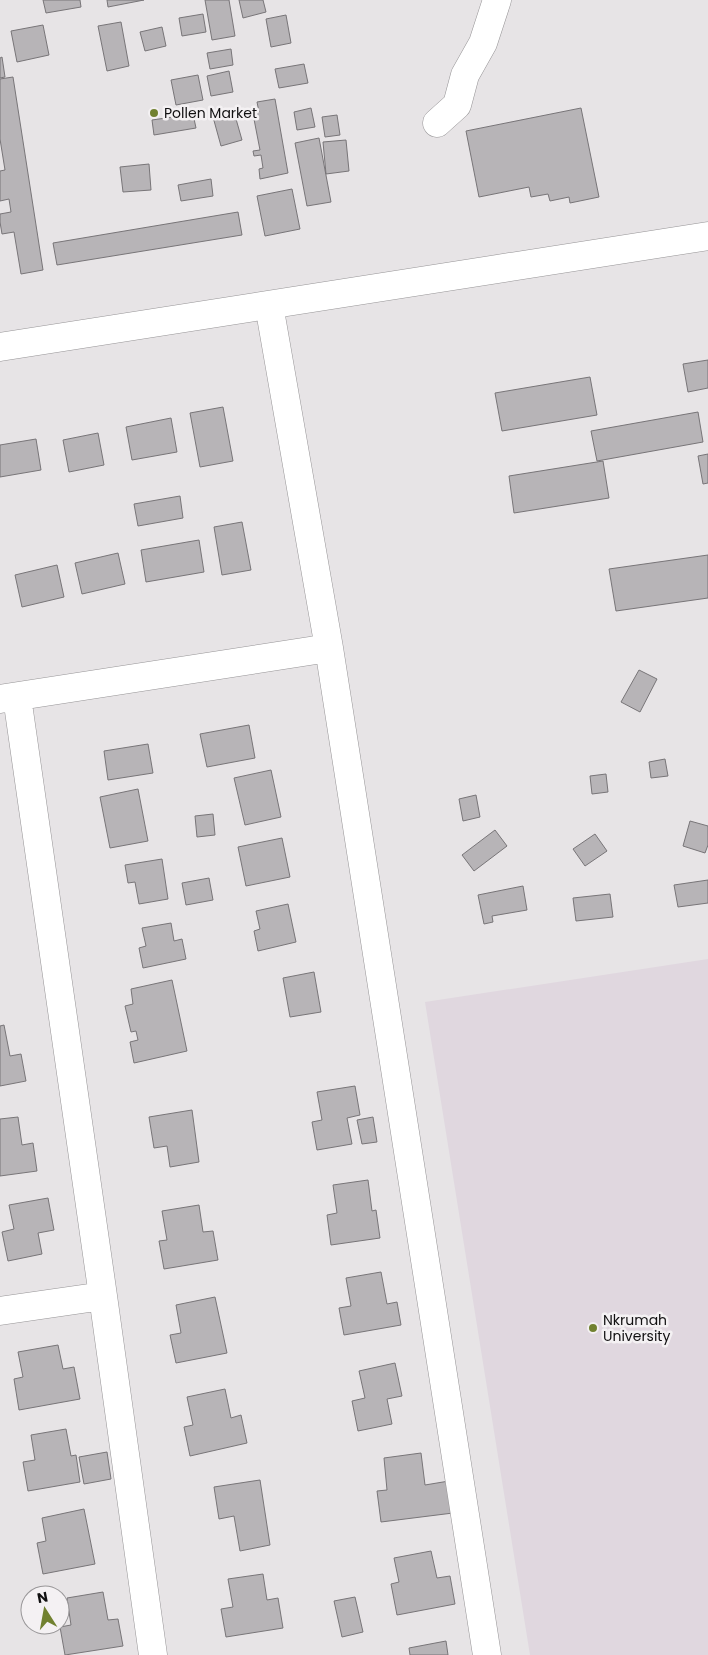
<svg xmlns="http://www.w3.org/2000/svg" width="708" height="1655" viewBox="0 0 708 1655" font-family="Poppins,sans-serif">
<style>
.built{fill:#e0d7df}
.building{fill:#b7b4b7;stroke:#787578}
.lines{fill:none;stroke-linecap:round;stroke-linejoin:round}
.minor-casing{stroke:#969496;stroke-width:29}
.minor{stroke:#fff;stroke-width:28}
.poi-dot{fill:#718130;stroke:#f4f1f3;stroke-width:2}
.labels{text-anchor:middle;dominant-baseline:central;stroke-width:5;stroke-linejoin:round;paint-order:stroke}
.poi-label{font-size:14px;fill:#111011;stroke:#f4f1f3;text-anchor:start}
</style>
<rect width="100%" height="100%" fill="#e7e4e6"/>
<path class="built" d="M708,959V1655H530L425,1002Z"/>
<path class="building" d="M43,0H80L81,7L46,13Z
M107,0H144L108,7Z
M205,0H229L235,36L212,40Z
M239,0H263L266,12L243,18Z
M203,14L206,32L182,36L179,18Z
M286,15L291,43L271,47L266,19Z
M121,22L129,66L107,71L98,26Z
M43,25L49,55L17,62L11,31Z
M162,27L166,46L145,51L140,32Z
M231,49L233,65L210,69L207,53Z
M2,57L5,77L0,78V58Z
M304,64L308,83L279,88L275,69Z
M229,71L233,92L211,96L207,76Z
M198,75L203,100L176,105L171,80Z
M13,77L43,270L21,274L14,232L2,234L0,222V214L11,212L9,199L0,201V171L5,170L0,139V79Z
M275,99L288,173L260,179L259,169L263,168L261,155L254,156L253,151L260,150L253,114L259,112L257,102Z
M311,108L315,127L297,130L294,112Z
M581,108L599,197L570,203L569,197L550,201L548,194L531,197L529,187L479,197L466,131Z
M234,112L242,140L221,146L213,117Z
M193,114L196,128L154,135L152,120Z
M337,115L340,135L325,137L322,117Z
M319,138L331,202L307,206L295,143Z
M346,140L349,171L326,174L323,142Z
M149,164L151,190L123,192L120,167Z
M211,179L213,196L181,201L178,185Z
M292,189L300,229L265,236L257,196Z
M238,212L242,235L57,265L53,243Z
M708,360V388L688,392L683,364Z
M590,377L597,415L502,431L495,393Z
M223,407L233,461L200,467L190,413Z
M698,412L703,442L597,461L591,431Z
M171,418L177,452L132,460L126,427Z
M98,433L104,465L69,472L63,440Z
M36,439L41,470L0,477V445Z
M708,454V483L703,484L698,456Z
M603,461L609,498L514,513L509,476Z
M180,496L183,518L138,526L134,504Z
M242,522L251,570L222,575L214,527Z
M199,540L204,572L146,582L141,550Z
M118,553L125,584L82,594L75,563Z
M708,555V598L616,611L609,569Z
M57,565L64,597L22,607L15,575Z
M639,670L657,679L640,712L621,702Z
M249,725L255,758L207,767L200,734Z
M148,744L153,773L108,780L104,751Z
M665,759L668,776L651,778L649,762Z
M271,770L281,817L245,825L234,778Z
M606,774L608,792L592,794L590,776Z
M138,789L148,841L110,848L100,797Z
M476,795L480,817L463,821L459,799Z
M213,814L215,835L197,837L195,816Z
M690,821L708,826V845L705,853L683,846Z
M495,830L507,846L474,871L462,855Z
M595,834L607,851L585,866L573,849Z
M282,838L290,877L246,886L238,847Z
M162,859L168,899L139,904L135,882L128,883L125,865Z
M209,878L213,900L186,905L182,883Z
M708,880V903L678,907L674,885Z
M523,886L527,910L492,916L493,922L484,924L478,895Z
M610,894L613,917L576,921L573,898Z
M288,904L296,942L258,951L254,931L260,929L256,911Z
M171,923L174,941L182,939L186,959L143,968L139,948L146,946L142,928Z
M314,972L321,1012L290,1017L283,978Z
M172,980L187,1051L134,1063L130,1042L138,1040L136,1031L131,1032L125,1006L133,1004L131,989Z
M4,1025L10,1056L21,1054L26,1081L0,1086V1026Z
M355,1086L360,1115L347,1118L352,1144L317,1150L312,1122L322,1120L317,1092Z
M192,1110L199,1162L170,1167L167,1146L154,1148L149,1117Z
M18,1117L22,1145L33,1143L37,1171L0,1176V1119Z
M373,1117L377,1142L362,1144L357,1120Z
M368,1180L372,1211L376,1210L380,1238L331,1245L327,1215L337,1213L333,1185Z
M48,1198L54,1230L38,1233L42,1254L8,1261L2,1232L14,1229L9,1205Z
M199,1205L203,1232L213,1231L218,1260L164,1269L159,1241L167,1240L162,1211Z
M381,1272L387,1304L397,1302L401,1325L344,1335L339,1308L351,1306L346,1278Z
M215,1297L227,1353L176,1363L170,1335L181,1333L176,1305Z
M58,1345L63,1369L74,1367L80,1399L19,1410L14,1379L23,1377L18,1352Z
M395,1363L402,1396L387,1399L392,1424L358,1431L352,1401L365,1398L359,1371Z
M225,1389L231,1418L241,1415L247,1443L190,1456L184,1427L193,1425L187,1397Z
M66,1429L71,1456L76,1455L80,1482L28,1491L23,1462L35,1460L31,1435Z
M107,1452L111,1479L84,1484L79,1457Z
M421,1453L425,1485L449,1481L453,1513L381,1522L377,1491L387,1490L384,1458Z
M260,1480L270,1545L240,1551L234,1516L219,1519L214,1487Z
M84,1509L95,1564L43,1574L37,1543L46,1541L42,1518Z
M431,1551L437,1578L450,1576L455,1604L397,1615L391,1584L399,1582L394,1558Z
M263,1574L267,1600L278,1598L283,1628L226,1637L221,1609L233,1607L228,1579Z
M103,1592L108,1620L118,1619L123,1646L65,1655L60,1627L71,1625L67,1598Z
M355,1597L363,1632L342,1637L334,1601Z
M446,1641L448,1655H410L409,1648Z"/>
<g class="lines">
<defs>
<path id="minor" d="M437,123L457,105L465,75L483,43L497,0
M269,305L329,648L487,1655
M0,347L708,236
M17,697L103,1296L153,1655
M0,699L329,648
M0,1311L103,1296"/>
</defs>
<use href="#minor" class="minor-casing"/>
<use href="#minor" class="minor"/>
</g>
<g class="poi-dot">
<circle cx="154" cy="113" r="5"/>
<circle cx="593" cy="1328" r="5"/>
</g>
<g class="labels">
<g class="poi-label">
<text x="164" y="113">Pollen Market</text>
<text x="603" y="1320">Nkrumah<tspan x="603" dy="16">University</tspan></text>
</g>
</g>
<g transform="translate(45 1610) rotate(349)"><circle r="24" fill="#f4f1f3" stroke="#999799"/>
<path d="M0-4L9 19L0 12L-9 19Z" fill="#718130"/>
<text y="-8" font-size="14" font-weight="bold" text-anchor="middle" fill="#111011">N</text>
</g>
</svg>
